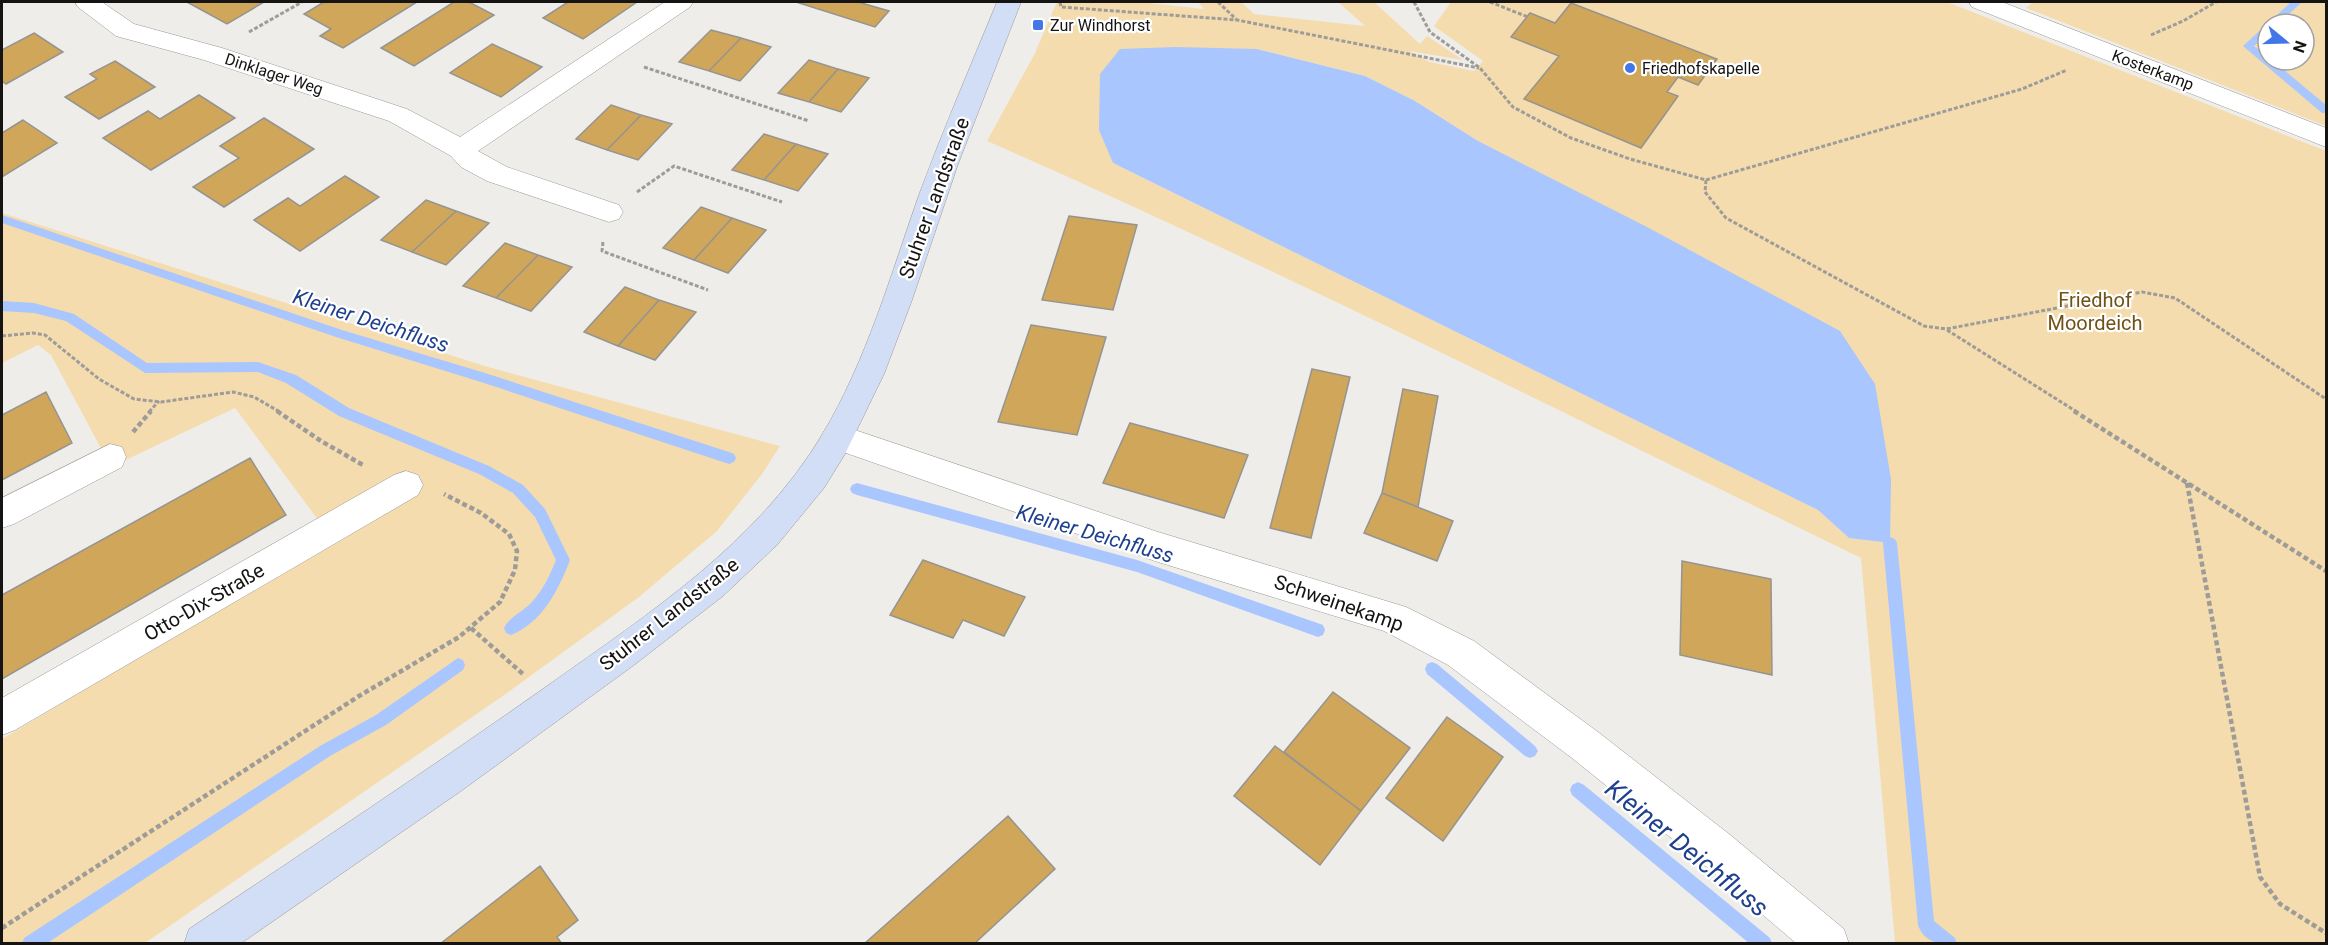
<svg xmlns="http://www.w3.org/2000/svg" width="2328" height="945" viewBox="0 0 2328 945" font-family="Roboto,sans-serif">
<style>
.green{fill:#f5dcae;fill-rule:evenodd}
.water{fill:#a9c6fe}
.lines{fill:none;stroke-linecap:round;stroke-linejoin:round}
.stream{fill:#a9c6fe;fill-rule:evenodd}
.building{fill:#cfa65a;stroke:#959490;stroke-width:1.5}
.minor-casing{stroke:#9a9895;stroke-width:1}
.secondary-casing{stroke:#9a9895;stroke-width:1}
.path-far1{stroke:#9d9c99;stroke-width:3;stroke-dasharray:4 2;stroke-linecap:butt}
.path{stroke:#9d9c99;stroke-width:4.5;stroke-dasharray:5 3;stroke-linecap:butt}
.minor{fill:#fff;fill-rule:evenodd}
.secondary{fill:#d2def5;fill-rule:evenodd}
.poi-dot{fill:#4376e7;stroke:#fff;stroke-width:2}
.labels{text-anchor:middle;dominant-baseline:central;stroke-width:4.5;stroke-linejoin:round;paint-order:stroke}
.far-poi-label{font-size:16px;fill:#151413;stroke:#fff;text-anchor:start}
.far-street-label{font-size:16px;fill:#151413;stroke:#fff}
.street-label{font-size:20px;fill:#151413;stroke:#fff}
.park-label{font-size:20px;fill:#6e5218;stroke:#fff}
.water-label{font-size:21px;font-style:italic;fill:#1e408e;stroke:#fff}
.near-water-label{font-size:26px;font-style:italic;fill:#1e408e;stroke:#fff}
</style>
<rect width="100%" height="100%" fill="#efede9"/>
<path class="green" d="M1057,2H1139L1204,9L1198,2H1241L1254,14L1365,26L1338,2H1374L1420,44L1427,36L1463,60L1409,51L1430,62L1474,71L1483,61L1434,26L1451,2H1947L2326,151V943H1895L1861,558C1571,417 1283,271 987,141L1034,55ZM1257,49L1365,76L1415,101L1478,141L1890,531V543L1849,538L1818,510L1113,163Z
M2033,2H2326V126L2026,8ZM2268,24H2304V60H2268Z
M2,213L488,367L780,446L762,474L717,531L639,597L507,693L145,943H2V739L385,510L319,521L235,408L111,467L51,355L38,345L2,363Z"/>
<path class="water" d="M1175,47L1257,49L1365,76L1415,101L1478,141L1647,227L1840,331L1875,384L1891,479L1890,543L1849,538L1818,510L1113,163L1099,130L1100,74L1120,49Z"/>
<g class="lines">
<path class="stream" d="M2291,2H2302L2278,24H2268V34L2254,46L2268,57V60H2272L2326,105V113H2322L2243,46Z
M2,215L342,330L485,373L729,452L734,454L736,458L734,462L729,464L484,383L336,337L2,223Z
M2,301L34,303L74,314L147,363L258,362L296,375L349,408L489,466L523,485L545,509L570,560C559,589 542,623 511,635L506,633L504,628C509,617 524,611 532,602C543,590 550,575 556,560L535,517L513,493L479,474L339,416L286,383L258,372L145,373L66,321L34,313L2,311Z
M857,483L1137,560L1323,625L1325,630L1323,635L1318,637L1137,572L857,495L852,493L850,489L852,485Z
M1890,537L1895,539L1897,543L1934,921L1955,938L1957,944C1940,944 1925,944 1918,925L1883,543L1885,539Z
M458,658L463,660L465,665L463,670L386,725L330,756L46,944H22L24,938L320,746L376,715Z
M1432,662L1437,664L1535,746L1538,751L1535,756L1530,758L1525,756L1427,674L1425,669L1427,664Z
M1578,782L1584,785L1770,938L1772,944H1750L1572,795L1570,790L1572,785Z"/>
</g>
<path class="building" d="M187,2H264L227,24Z
M324,2H417L343,48L320,36L331,29L304,14Z
M454,2H469L494,15L414,66L381,48Z
M568,2H637L583,39L543,18Z
M796,2H858L889,11L875,27Z
M1571,3L1717,59L1698,85L1678,77L1667,92L1678,96L1641,148L1524,99L1559,56L1511,37L1530,13L1555,23Z
M711,30L741,38L709,71L679,62Z
M34,33L63,52L6,84L2,81V50Z
M741,38L771,47L740,81L709,71Z
M492,44L542,67L501,97L450,73Z
M809,60L838,69L809,102L778,93Z
M115,61L155,87L99,119L65,97L97,79L90,74Z
M838,69L869,78L841,112L809,102Z
M199,95L235,118L151,170L103,138L148,111L160,119Z
M611,105L641,115L607,150L576,139Z
M641,115L672,124L638,160L607,150Z
M264,118L314,149L224,207L193,187L239,158L220,146Z
M23,120L57,143L2,177V133Z
M764,134L796,144L764,180L732,170Z
M796,144L828,154L798,191L764,180Z
M345,176L379,197L300,251L254,220L288,198L300,206Z
M426,200L456,211L412,252L381,240Z
M701,207L732,218L694,260L663,248Z
M456,211L489,223L446,265L412,252Z
M1069,216L1137,225L1113,310L1042,300Z
M732,218L766,230L728,273L694,260Z
M505,243L538,255L496,298L463,286Z
M538,255L572,267L531,311L496,298Z
M625,287L659,300L618,346L584,332Z
M659,300L696,312L655,360L618,346Z
M1031,325L1106,337L1077,435L998,422Z
M1312,369L1350,377L1311,538L1270,528Z
M1403,389L1438,396L1418,507L1382,493Z
M46,392L72,443L2,480V415Z
M1130,423L1248,455L1224,518L1103,483Z
M250,458L286,515L2,679V595Z
M1382,493L1453,521L1437,561L1364,533Z
M923,560L1025,597L1004,636L963,620L953,638L890,615Z
M1682,561L1771,579L1772,675L1680,655Z
M1333,692L1410,748L1361,811L1284,752Z
M1447,717L1503,757L1443,841L1386,798Z
M1275,746L1361,811L1320,865L1234,796Z
M1008,816L1055,869L974,944H864Z
M540,866L578,920L557,937L562,944H440Z"/>
<g class="lines">
<defs>
<path id="minor" d="M75,2H102L134,24L222,48L407,109L460,137L665,2H693L690,7L478,151L507,167L619,205L623,212L619,219L609,222L487,181L461,167L451,156L389,121L204,60L116,36L78,7Z
M1969,2H2002L2326,128V147L1972,7Z
M837,424L1158,532L1406,607L1474,641L1598,732L1729,834L1844,929L1849,944H1797L1701,862L1572,758L1448,665L1384,631L1158,562L826,446L821,437L826,428Z
M110,444L122,447L126,457L122,467L14,524L2,528V498Z
M406,471L418,475L423,485L418,495L15,730L2,735V698L394,475Z"/>
<path id="secondary" d="M997,2H1021L958,164L912,300L884,374L845,454L824,488L777,545L723,596L634,665L461,791L240,944H184L189,929C310,848 431,768 550,684C650,613 757,543 822,435C867,360 891,274 920,192C944,128 971,65 997,2Z"/>
</defs>
<use href="#minor" class="minor-casing"/>
<use href="#secondary" class="secondary-casing"/>
<path class="path-far1" d="M1060,2L1061,7L1237,20L1479,68
M1218,2L1237,20
M1414,2L1430,32L1480,68L1513,107L1571,138L1630,159L1706,180L1705,192L1726,218L1924,326L1946,329L2142,292L2175,298L2326,399
M1490,2L1528,17
M249,32L302,2
M2151,35L2183,21L2216,2
M644,67L809,121
M1706,180L2022,89L2067,70
M637,192L674,166L782,202
M603,242L602,251L708,290
M1947,330L2077,412
M2,336L33,333L45,335L99,379L134,399L161,402L233,392L254,397L280,412
M149,412L159,401"/>
<path class="path" d="M277,411L321,441L363,465
M2074,411L2326,571
M133,432L151,411
M2187,483L2260,877L2280,904L2326,933
M471,628L523,674
M2,928L359,696L459,637L500,602L515,570L517,551L509,534L481,513L444,494"/>
<use href="#minor" class="minor"/>
<use href="#secondary" class="secondary"/>
</g>
<g class="poi-dot">
<rect x="1032" y="19" width="12" height="12" rx="3"/>
<circle cx="1630" cy="68" r="6"/>
</g>
<g class="labels">
<g class="far-poi-label">
<text x="1050" y="25">Zur Windhorst</text>
<text x="1642" y="68">Friedhofskapelle</text>
</g>
<g class="far-street-label">
<text transform="translate(2153 70) rotate(21)">Kosterkamp</text>
<text transform="translate(274 74) rotate(18)">Dinklager Weg</text>
</g>
<g class="street-label">
<text transform="translate(934 198) rotate(-70)">Stuhrer Landstraße</text>
<text transform="translate(204 602) rotate(-30)">Otto-Dix-Straße</text>
<text transform="translate(1339 603) rotate(19)">Schweinekamp</text>
<text transform="translate(669 614) rotate(-38)">Stuhrer Landstraße</text>
</g>
<g class="park-label">
<text x="2095" y="300">Friedhof<tspan x="2095" dy="23">Moordeich</tspan></text>
</g>
<g class="water-label">
<text transform="translate(371 321) rotate(18)">Kleiner Deichfluss</text>
<text transform="translate(1095 534) rotate(16)">Kleiner Deichfluss</text>
</g>
<g class="near-water-label">
<text transform="translate(1687 848) rotate(39)">Kleiner Deichfluss</text>
</g>
</g>
<rect width="2328" height="945" fill="none" stroke="#151413" stroke-width="6"/>
<g transform="translate(2286 42) rotate(109)"><circle r="28" fill="#ffffff" stroke="#a1a1a1" stroke-width="1.5"/>
<path d="M0-4.5L10 22L0 15L-10 22Z" fill="#4376e7"/>
<text y="-9" font-size="16" font-weight="bold" text-anchor="middle" fill="#151413">N</text>
</g>
</svg>
